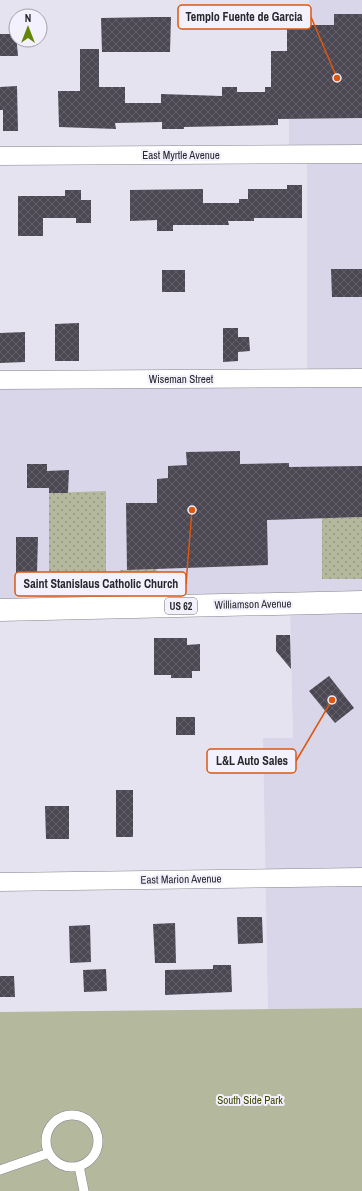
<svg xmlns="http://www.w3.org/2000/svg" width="362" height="1191" viewBox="0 0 362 1191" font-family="'Archivo Narrow',sans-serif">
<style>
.built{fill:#d9d6ea}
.grass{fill:url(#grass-dots)}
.park{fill:#b4b99d}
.building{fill:url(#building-cross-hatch)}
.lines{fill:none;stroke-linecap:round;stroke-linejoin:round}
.lane-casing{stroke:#868490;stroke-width:10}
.street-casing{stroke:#868490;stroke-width:19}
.primary-casing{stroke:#868490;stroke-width:23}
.lane{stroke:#fff;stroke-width:9}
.street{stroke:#fff;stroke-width:18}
.primary{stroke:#fff;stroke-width:22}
.labels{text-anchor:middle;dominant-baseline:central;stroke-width:4;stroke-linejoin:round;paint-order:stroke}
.shield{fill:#f3f1fe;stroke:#65646b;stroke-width:1}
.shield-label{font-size:10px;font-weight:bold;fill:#28282c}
.street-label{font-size:11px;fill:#28282c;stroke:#f3f1fe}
.park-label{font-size:11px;fill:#414700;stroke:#f3f1fe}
.leader{fill:none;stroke:#de570e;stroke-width:1.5}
.callout-dot{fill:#de570e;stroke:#f3f1fe;stroke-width:1.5}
.callout{fill:#f3f1fe;stroke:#de570e;stroke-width:1.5}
.callout-label{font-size:12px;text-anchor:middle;font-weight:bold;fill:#28282c}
</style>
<defs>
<pattern id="grass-dots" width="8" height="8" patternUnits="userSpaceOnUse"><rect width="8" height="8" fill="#b4b99d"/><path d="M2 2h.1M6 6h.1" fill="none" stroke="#929680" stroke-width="1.8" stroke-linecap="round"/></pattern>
<pattern id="building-cross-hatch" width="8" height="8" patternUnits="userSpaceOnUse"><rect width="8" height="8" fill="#4c4853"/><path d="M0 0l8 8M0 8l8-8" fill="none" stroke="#636069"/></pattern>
</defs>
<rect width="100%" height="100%" fill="#e6e3f0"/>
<path class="built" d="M309,0H362V1008L268,1009L263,738H293L290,604L0,610V380L307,378V155L289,154V62H309Z"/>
<path class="grass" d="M106,491V581H49V493Z
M362,517V579H322V518Z
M157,569V581L121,582L120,570Z"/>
<path class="park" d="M362,1008V1191H0V1012Z"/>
<path class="building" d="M334,14H362V118L278,119V125L184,127V129H162V122L115,123L116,129L59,127L58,91H80V49H99V87H125V103H161V94L222,96V87H237V92H265V87H271V51H287V25H334Z
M154,17H171L170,52H102L101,18Z
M0,34H16L18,56H0Z
M17,86L18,131H3V110H0V87Z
M287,185H302V218H254V221H228L229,225H173V231H157V220L130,221V190L203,189V203H239V199H248V189H287Z
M65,190H81V200H91V223H76V218H43V236H18V196H65Z
M331,269H362V297H332Z
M162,270H185V292H162Z
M79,323V361H55V324Z
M223,328H238V337H249L250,351L238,352V361L223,362Z
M25,332V362L0,363V333Z
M240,451V464L289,463V467L362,466V517L267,520L268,565L127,570L126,503H157V479L168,478V466L187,465L186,452Z
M27,464H47V471L69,470L68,493H49V488H27Z
M16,537H38L37,573H16Z
M276,635H290L291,669L276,651Z
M154,638H187V645L200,644V671H192V678H171V675H154Z
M329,676L354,708L335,723L309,691Z
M176,717H195V735H176Z
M116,790H133V837H116Z
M45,806H69V839H46Z
M237,917H262L263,943L238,944Z
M175,923L176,963H155L153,924Z
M90,925L91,962L70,963L69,926Z
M213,965H231L232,992L165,995V970L213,969Z
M106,969L107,991L84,992L83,970Z
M0,976H14L15,997H0Z"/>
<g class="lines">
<defs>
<path id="lane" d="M46 1141a26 26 0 1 1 52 0a26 26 0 1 1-52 0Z
M79,1166L84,1191
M0,1170L49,1153"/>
<path id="street" d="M0,156L362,154
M0,380L362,378
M0,882L362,877"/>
<path id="primary" d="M0,610L362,602"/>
</defs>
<use href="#lane" class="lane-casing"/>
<use href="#street" class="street-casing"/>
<use href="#primary" class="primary-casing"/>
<use href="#lane" class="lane"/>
<use href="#street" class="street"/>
<use href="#primary" class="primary"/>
</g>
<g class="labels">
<rect class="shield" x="165" y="598" width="32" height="16" rx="3"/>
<g class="shield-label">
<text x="181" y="606">US 62</text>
</g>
<g class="street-label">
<text x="181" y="155">East Myrtle Avenue</text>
<text x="181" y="379">Wiseman Street</text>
<text transform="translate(253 604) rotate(-1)">Williamson Avenue</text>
<text transform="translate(181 879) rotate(-1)">East Marion Avenue</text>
</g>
<g class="park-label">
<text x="250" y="1100">South Side Park</text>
</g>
</g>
<path class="leader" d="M337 78L311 17M192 510L186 584M332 700L296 761"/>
<g class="callout-dot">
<circle cx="337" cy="78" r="4"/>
<circle cx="192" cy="510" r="4"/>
<circle cx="332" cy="700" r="4"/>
</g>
<g class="callout">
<rect x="178" y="5" width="133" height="24" rx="4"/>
<rect x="15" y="572" width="171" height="24" rx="4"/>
<rect x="207" y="749" width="89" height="24" rx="4"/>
</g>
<g class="callout-label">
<text x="244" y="21">Templo Fuente de Garcia</text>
<text x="101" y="588">Saint Stanislaus Catholic Church</text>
<text x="252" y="765">L&amp;L Auto Sales</text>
</g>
<g transform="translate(28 28)"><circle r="19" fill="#f3f1fe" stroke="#a2a1aa"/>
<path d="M0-3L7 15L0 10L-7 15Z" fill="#628607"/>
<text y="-6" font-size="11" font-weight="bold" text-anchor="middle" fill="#28282c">N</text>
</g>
</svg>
